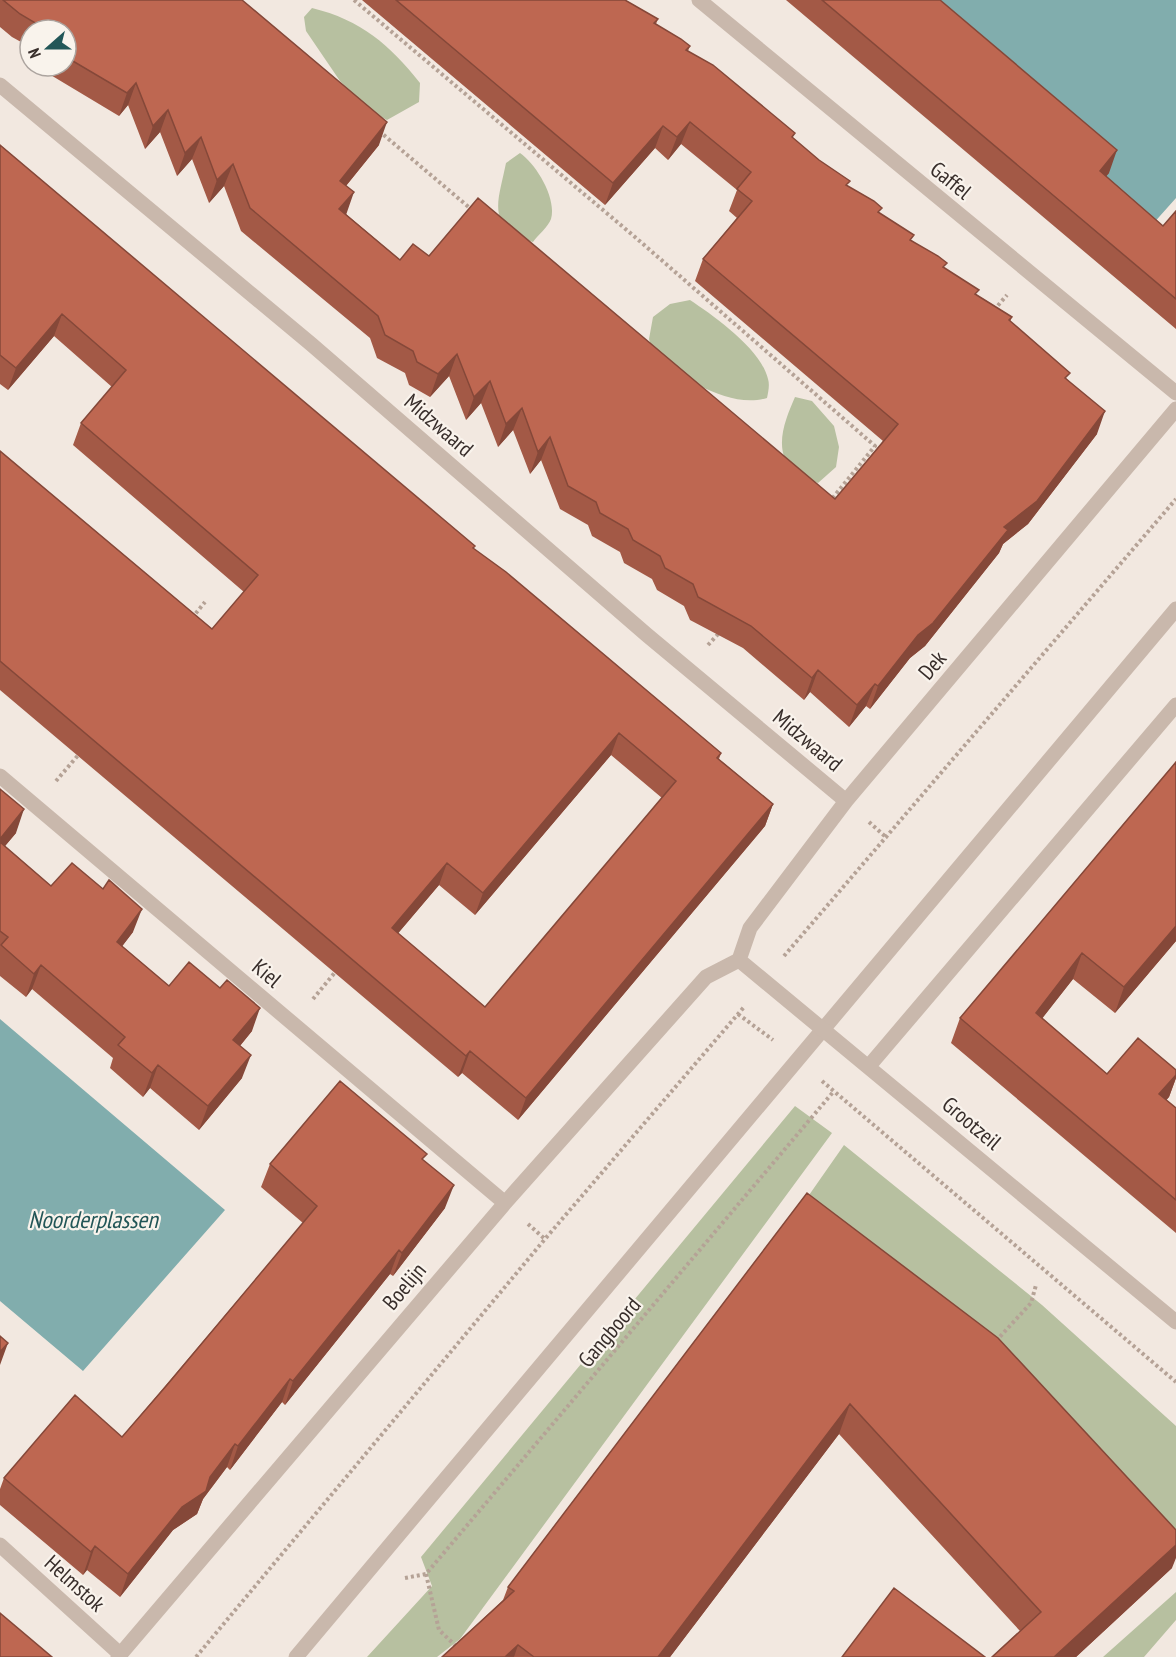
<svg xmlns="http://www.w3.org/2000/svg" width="1176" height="1657" viewBox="0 0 1176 1657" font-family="'PT Sans Narrow',sans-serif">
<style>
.green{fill:#b7c0a0}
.water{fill:#81adad}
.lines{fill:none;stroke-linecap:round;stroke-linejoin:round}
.path{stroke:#b5a296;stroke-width:4;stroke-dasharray:3 3;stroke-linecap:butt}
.lane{stroke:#c9b8ac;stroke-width:15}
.street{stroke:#c9b8ac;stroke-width:15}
.wall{fill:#a35946;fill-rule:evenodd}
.shaded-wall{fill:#854839}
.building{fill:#be6751;stroke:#854839;stroke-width:1.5;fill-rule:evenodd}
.labels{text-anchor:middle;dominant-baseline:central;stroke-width:4.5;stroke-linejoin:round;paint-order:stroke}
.street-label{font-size:22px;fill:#382e2b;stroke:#f9f3ec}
.water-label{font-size:24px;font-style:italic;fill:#225657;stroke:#f9f3ec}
</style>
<rect width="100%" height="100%" fill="#f2e8e0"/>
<path class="green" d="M312,8C361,20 390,45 420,83L419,102L387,120L366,109L340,81L306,31L304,17Z
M520,153C536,164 557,198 551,219C548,227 538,235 533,242C485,226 498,203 506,163Z
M690,300C714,316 761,349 768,379C770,385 768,393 767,398C729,409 684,378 654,357L649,339L653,317L670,304Z
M795,397L812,401L834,426L839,447L836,467L818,483C812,480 802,478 796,473C771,453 785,420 795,397Z
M795,1106L832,1133L460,1639L437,1657H367L432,1586L421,1557Z
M844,1145L1042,1305L1176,1426V1557L800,1208Z
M1176,1592V1620L1144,1657H1103Z"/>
<path class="water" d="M887,0H1176V198L1151,226Z
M0,1019L225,1210L83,1371L0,1301Z"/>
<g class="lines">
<path class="path" d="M354,0L635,237L875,446L831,500
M379,131L471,209
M994,310L1007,295
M192,618L205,602
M708,645L721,631
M56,781L80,753
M869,822L887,838
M784,956L1176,499
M313,999L337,970
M738,1014L773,1040
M822,1081L1176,1382
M528,1224L545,1239
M996,1341L1031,1303L1036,1285
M426,1574L439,1630L458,1648
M405,1578L426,1574L834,1091
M196,1657L545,1239L744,1007"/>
<path class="lane" d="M296,1657L1176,609"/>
<path class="street" d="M699,0L1176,393
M0,85L311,344L647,635L846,801
M0,776L505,1203
M739,960L750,928L846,801L1176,409
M739,960L1176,1322
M869,1066L1176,705
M0,1545L120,1654
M118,1657L505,1203L706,977L739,960"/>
</g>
<path class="wall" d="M0,0H242L379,145L346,186V214L400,260L429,256L835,499L883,441L695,281L703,259L737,218L729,211L737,190L681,144L668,160L655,148L605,205L362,0H625L658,19L656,24L690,46L688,51L793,138L848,187L945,268L977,295L1012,317L1010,322L1068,380L1097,434L1028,524L1003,544L999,553L925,646L910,658L870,709L866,706L849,727L810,692L804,700L743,648L690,620L684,606L657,590L652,579L624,563L620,552L592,536L588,525L560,509L541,460L530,474L513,430L498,447L481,403L466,420L449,376L430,397L409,385L405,373L377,358L370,338L241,231L224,186L209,203L192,159L177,176L160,132L145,149L128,105L119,116L44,71L46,66H66V30H30V47L12,37L0,27Z
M786,0H940L1109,173L1106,176L1163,226L1176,211V329Z
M0,145L474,549L721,753L719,759L773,804L765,826L518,1120L462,1073L458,1077L0,690V451L212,629L244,592L73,445L81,423L112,387L54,336L8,390L0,384ZM611,755L662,798L485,1007L398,933L439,885L475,915Z
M1176,762V941L1115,1013L1073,979L1042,1018L1107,1074L1176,1070V1078L1169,1097L1166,1100L1176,1108V1233L951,1043L960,1018Z
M0,789L16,833L5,846L51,886L133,932L122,946L169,986L252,1031L240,1046L242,1078L199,1130L150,1088L143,1097L110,1068L113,1058L32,989L26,997L0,976Z
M425,1161L445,1208L393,1276L390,1274L285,1405L282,1402L230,1470L227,1467L203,1499L197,1514L173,1530L120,1597L87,1570L83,1575L0,1505V1489L4,1478L122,1437L303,1223L261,1187L270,1164Z
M807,1193L1172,1568L1076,1657H992L1020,1631L839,1434L670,1657H442L503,1600L508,1587Z"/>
<path class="shaded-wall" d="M136,83L128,105L119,116L127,93Z
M168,110L160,132L145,149L153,126Z
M387,122L379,145L332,203L340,181Z
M690,122L681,144L668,160L677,137Z
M663,126L655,148L605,205L613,183Z
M201,137L192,159L177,176L185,153Z
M1117,150L1109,173L1092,193L1100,171Z
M233,164L224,186L209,203L217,180Z
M354,192L346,215L339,209Z
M62,314L54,336L8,390L16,368Z
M457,354L449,376L430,397L438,374Z
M490,381L481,403L466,420L474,397Z
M522,408L513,430L498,447L506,424Z
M1105,411L1097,434L1028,524L1003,544L999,553L925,646L910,658L870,709L878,686L918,635L1004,527Z
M550,437L541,460L530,474L538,452Z
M818,670L810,692L804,700L812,678Z
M875,684L866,706L849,727L857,705Z
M619,733L611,755L475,915L483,893Z
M773,804L765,826L518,1120L526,1098Z
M24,809L16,833L0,852V839Z
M447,863L439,885L384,950L392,928Z
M142,909L133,932L108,965L117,942Z
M1176,926V941L1115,1013L1124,987Z
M1082,953L1073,979L1027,1038L1036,1013Z
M41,965L32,989L26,997L34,974Z
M260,1008L252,1031L225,1064L233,1040Z
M470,1051L462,1073L458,1077L466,1056Z
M251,1055L242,1078L199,1130L208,1106Z
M158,1065L150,1088L143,1097L152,1073Z
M1176,1075V1078L1169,1097L1150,1119L1159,1094Z
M454,1185L445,1208L393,1276L402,1253Z
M399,1250L390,1274L285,1405L293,1381Z
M8,1343L0,1365V1352Z
M290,1379L282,1402L230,1470L238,1446Z
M850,1404L839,1434L670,1657H658Z
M235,1444L227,1467L203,1499L197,1514L173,1530L120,1597L128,1574L182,1507L210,1477Z
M1176,1545V1558L1172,1568L1076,1657H1054Z
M95,1546L87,1570L83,1575L91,1552Z
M518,1645L514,1657H505Z"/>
<path class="building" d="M3,0H242L387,122L340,181L354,192L339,209L400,260L413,244L429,256L478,198L835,499L898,424L703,259L752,201L737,189L751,172L690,122L677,137L663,126L613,183L396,0H625L658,19L654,23L681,39L690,46L686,50L713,65L795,133L792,137L819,160L850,181L846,185L874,201L882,208L878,212L914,235L910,240L938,256L947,263L943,267L979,290L975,294L1012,317L1009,320L1070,373L1065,378L1105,411L1037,501L1004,527L1008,530L933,623L918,635L878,686L875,684L857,705L818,670L812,678L751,626L698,597L693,584L665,568L660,556L633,540L628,529L600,513L596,502L568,486L550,437L538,452L522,408L506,424L490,381L474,397L457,354L438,374L417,362L413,351L385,335L378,316L250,208L233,164L217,180L201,137L185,153L168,110L153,126L136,83L127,93L66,57V30H47L20,14Z
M822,0H940L1117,150L1100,171L1163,226L1176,211V299Z
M0,145L443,519L475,546L473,548L506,572L721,753L717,758L773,804L526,1098L470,1051L466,1056L0,661V451L212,629L258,575L81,423L126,370L62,314L16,368L0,355ZM619,733L676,781L485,1007L392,928L447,863L483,893Z
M1176,762V926L1124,987L1082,953L1036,1013L1107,1074L1138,1038L1176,1070V1075L1159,1094L1176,1108V1200L960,1018Z
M0,789L24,809L0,839Z
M0,842L51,886L72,863L103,889L109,880L142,909L117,942L169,986L189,962L220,988L227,980L260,1008L233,1040L251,1055L208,1106L158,1065L152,1073L118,1045L125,1037L41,965L34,974L1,945L8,937L0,931Z
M340,1081L427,1154L422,1159L454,1185L402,1253L399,1250L293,1381L290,1379L238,1446L235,1444L210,1477L206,1491L182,1507L128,1574L95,1546L91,1552L4,1478L75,1395L122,1437L167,1385L317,1206L270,1164Z
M807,1193L998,1338L1176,1530V1545L1054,1657H992L1041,1612L850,1404L658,1657H534L518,1645L505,1657H442L514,1591L508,1587Z
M0,1336L8,1343L0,1352Z
M894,1588L985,1657H842Z
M0,1613L52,1657H0Z"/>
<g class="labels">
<g class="street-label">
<text transform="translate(951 180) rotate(39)">Gaffel</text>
<text transform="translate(439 425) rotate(41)">Midzwaard</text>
<text transform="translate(932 665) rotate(-50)">Dek</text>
<text transform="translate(808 740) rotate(40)">Midzwaard</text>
<text transform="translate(267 973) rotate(40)">Kiel</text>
<text transform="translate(972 1123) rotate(40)">Grootzeil</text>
<text transform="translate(404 1286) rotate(-50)">Boelijn</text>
<text transform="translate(609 1332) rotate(-50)">Gangboord</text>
<text transform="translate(75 1583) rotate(42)">Helmstok</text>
</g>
<g class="water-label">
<text x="93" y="1219">Noorderplassen</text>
</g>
</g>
<g transform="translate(48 48) rotate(249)"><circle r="28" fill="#f9f3ec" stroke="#aca49f" stroke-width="1.5"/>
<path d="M0-4.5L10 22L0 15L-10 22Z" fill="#225657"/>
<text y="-9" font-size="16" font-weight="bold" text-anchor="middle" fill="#382e2b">N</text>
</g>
</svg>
